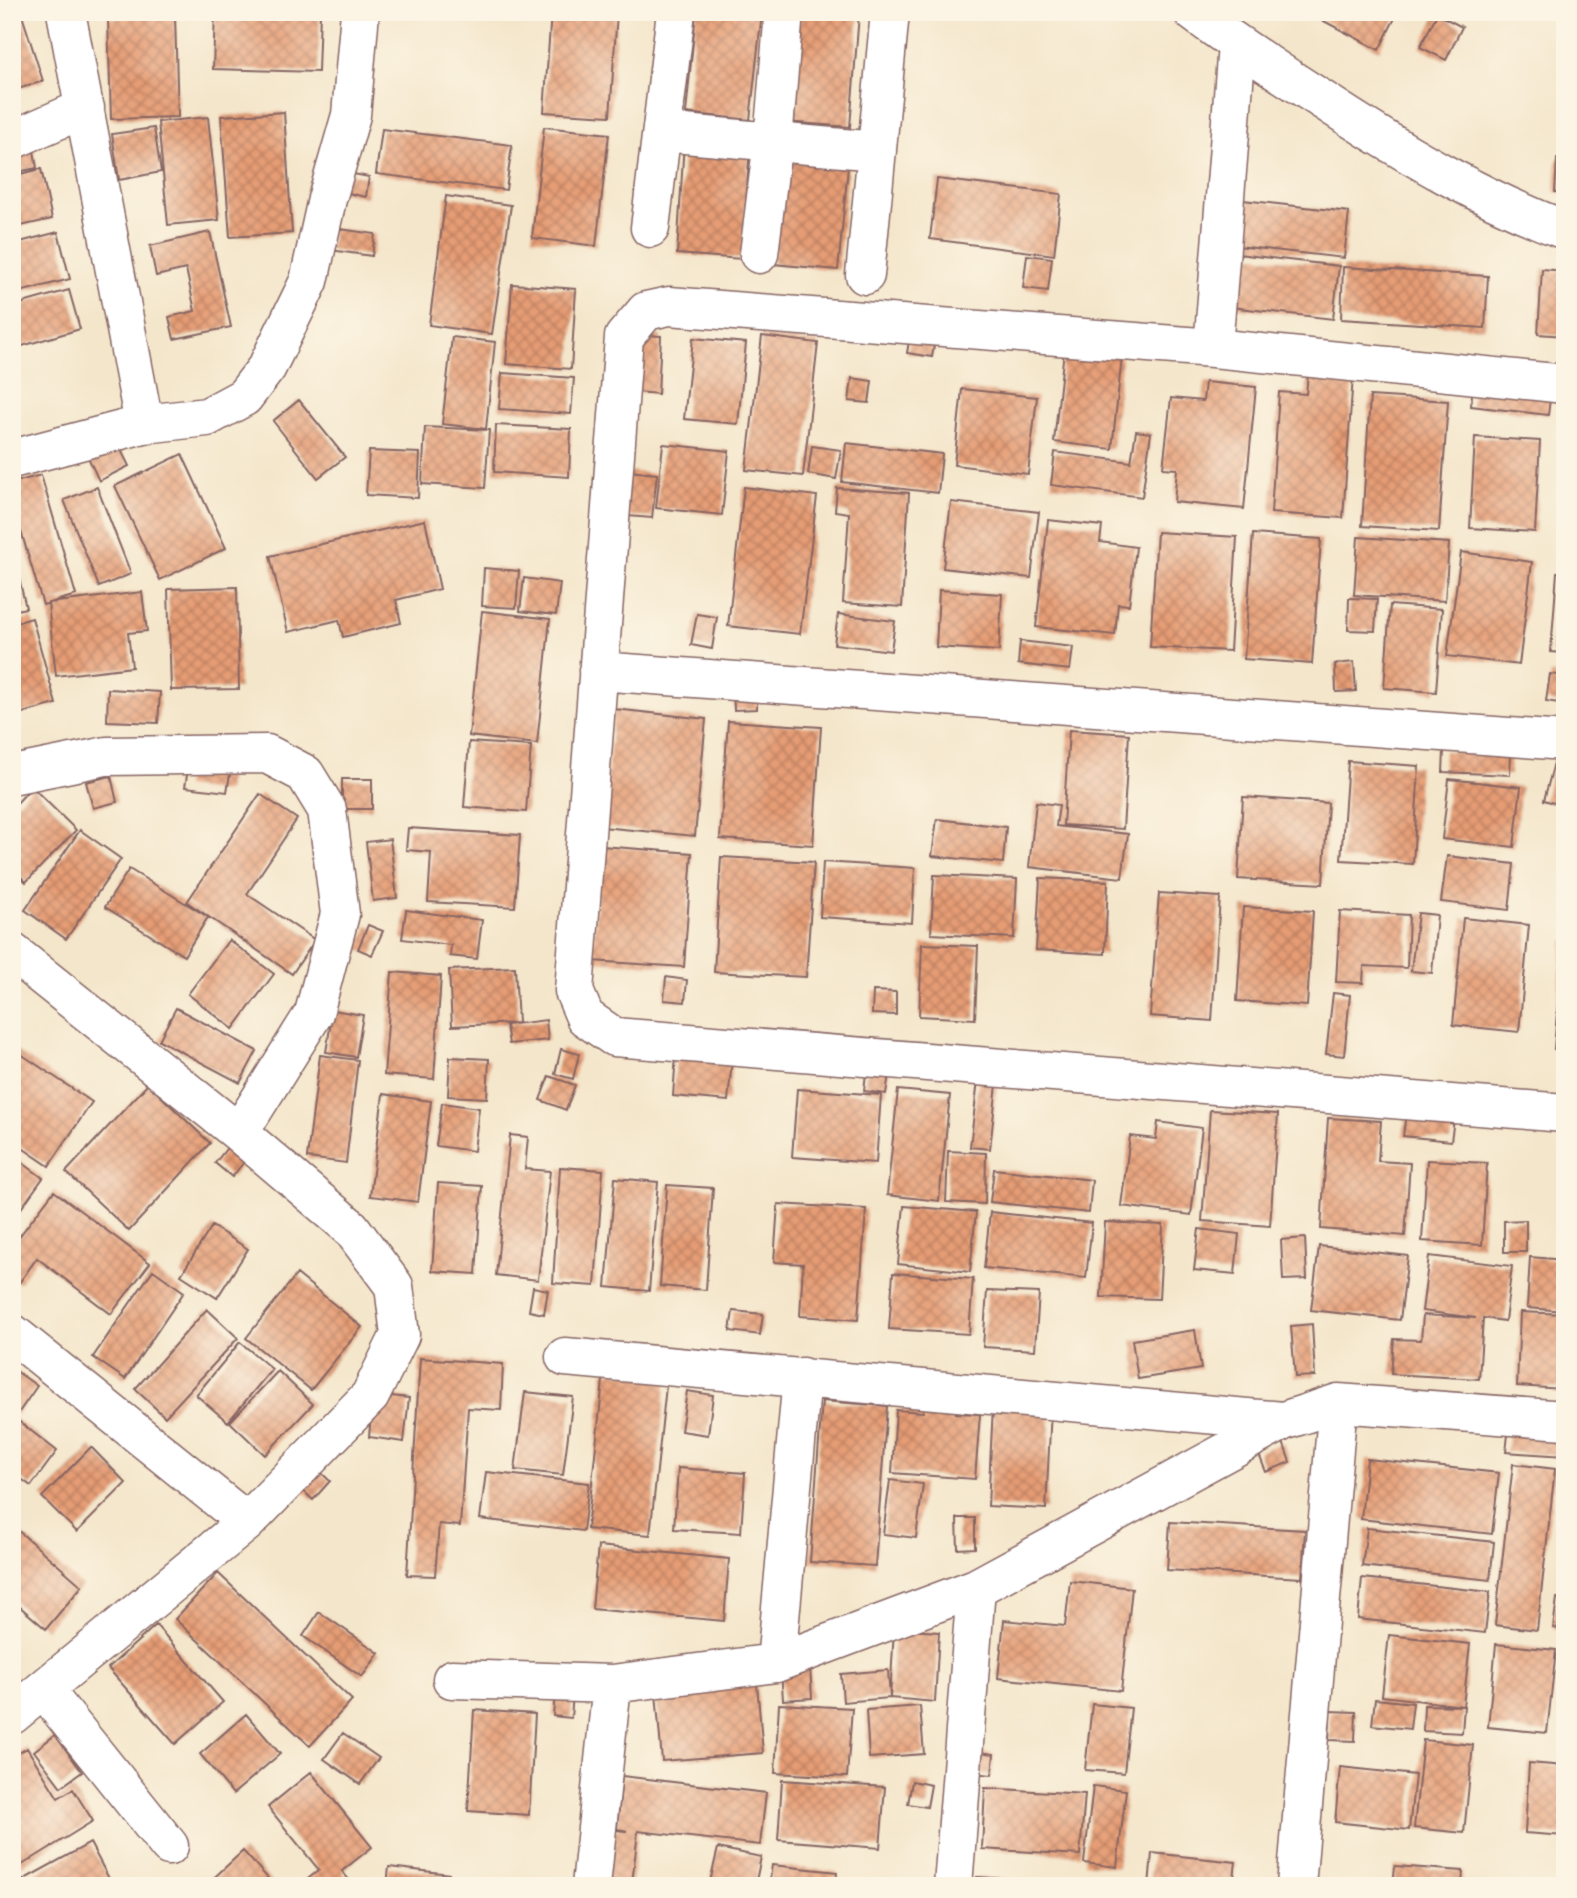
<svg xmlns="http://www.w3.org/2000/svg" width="1577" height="1898" viewBox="0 0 1577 1898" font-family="Delius,sans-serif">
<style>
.building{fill:url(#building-cross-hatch)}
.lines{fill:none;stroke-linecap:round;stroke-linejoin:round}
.minor-casing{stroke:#866563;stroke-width:41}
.minor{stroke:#fff;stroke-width:38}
</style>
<defs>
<pattern id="building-cross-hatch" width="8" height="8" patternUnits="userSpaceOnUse" patternTransform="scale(1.75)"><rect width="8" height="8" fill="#e69d75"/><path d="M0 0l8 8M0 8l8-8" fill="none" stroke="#bc7f60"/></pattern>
</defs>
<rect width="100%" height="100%" fill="#fcf5e5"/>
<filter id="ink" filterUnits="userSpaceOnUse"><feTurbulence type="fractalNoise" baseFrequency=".0143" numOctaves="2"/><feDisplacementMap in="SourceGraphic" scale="14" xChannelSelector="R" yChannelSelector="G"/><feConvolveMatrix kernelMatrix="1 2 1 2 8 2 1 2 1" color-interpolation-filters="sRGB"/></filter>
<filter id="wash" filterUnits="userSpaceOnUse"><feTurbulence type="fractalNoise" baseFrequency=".00686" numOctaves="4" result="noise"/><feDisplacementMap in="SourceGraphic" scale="28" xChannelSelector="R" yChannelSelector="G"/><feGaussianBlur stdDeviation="1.57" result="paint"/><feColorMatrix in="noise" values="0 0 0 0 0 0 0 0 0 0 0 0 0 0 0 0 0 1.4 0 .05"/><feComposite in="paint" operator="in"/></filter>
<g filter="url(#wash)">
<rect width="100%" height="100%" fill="#f4e6cb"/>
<g id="blocks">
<path class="building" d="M12,12H21L43,81L12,91Z
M215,12H320L318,72L213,69Z
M551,12H617L610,116L544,112Z
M696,12H762L750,120L686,113Z
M794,12L859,14L850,127L785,122Z
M1321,12H1398L1379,50L1318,18Z
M1437,14L1462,27L1446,60L1420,47Z
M175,16L178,117L111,119L108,18Z
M284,112L292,233L230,237L221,116Z
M208,117L219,220L168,225L158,122Z
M544,127L609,134L596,246L532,238Z
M154,128L161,172L119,180L112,134Z
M382,129L512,145L506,190L376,174Z
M684,142L750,146L742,259L677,254Z
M33,145L37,168L12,173V149Z
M784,150L849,157L838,270L773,264Z
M1557,159L1565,160V193L1555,192Z
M41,169L52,219L12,228V176Z
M343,172L369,177L366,197L339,191Z
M937,179L1061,194L1054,255L930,239Z
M446,196L511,205L492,334L429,325Z
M1234,199L1349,212L1344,258L1229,245Z
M333,228L375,234L372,256L330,250Z
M58,232L70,279L12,294V244Z
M210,232L231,327L174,339L169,317L195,311L186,269L156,276L150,246Z
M1229,253L1339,266L1333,319L1222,306Z
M1027,255L1052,258L1048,291L1023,288Z
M1343,267L1488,276L1485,328L1341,319Z
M1542,269L1565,271V336L1538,334Z
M512,284L576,289L571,369L506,364Z
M69,290L80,329L12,349V306Z
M911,329L936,333L932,357L907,353Z
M629,334L661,336L658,394L626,391Z
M762,336L818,343L803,476L746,470Z
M452,337L495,342L486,429L442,424Z
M693,338L746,343L738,424L684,419Z
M1064,350L1122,356L1112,449L1054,442Z
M502,373L574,378L571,414L499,409Z
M1308,373L1353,376L1343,518L1271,513L1279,392L1306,394Z
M852,378L872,381L869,403L849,401Z
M1205,382L1256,387L1244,509L1174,502L1177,469L1163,468L1171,398L1203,401Z
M1473,382L1551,391L1548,415L1471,406Z
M962,389L1037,397L1028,474L954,465Z
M1370,396L1448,401L1439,531L1362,526Z
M299,400L345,457L318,478L273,421Z
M496,425L571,429L569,477L494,472Z
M425,427L489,430L485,488L422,484Z
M1136,431L1151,433L1142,497L1051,485L1055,452L1131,462Z
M1475,437L1540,441L1535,532L1470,528Z
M116,440L129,466L99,481L87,455Z
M846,443L942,454L938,493L842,482Z
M663,444L729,451L722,515L656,508Z
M812,446L841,450L836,479L808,474Z
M369,451L420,453L418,498L366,495Z
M182,454L226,548L160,580L115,486Z
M619,470L657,474L652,518L615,515Z
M41,475L76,595L43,605L12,501V483Z
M97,487L131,574L99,587L64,500Z
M744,487L817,496L800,634L728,626Z
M837,488L909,493L902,607L843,603L849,513L835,511Z
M951,502L1039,512L1031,578L943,568Z
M425,520L440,589L396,600L401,623L343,637L339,620L288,632L270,556Z
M1048,520L1102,526L1100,542L1136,547L1129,605L1118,604L1115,635L1036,627Z
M1157,532L1237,537L1230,651L1150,647Z
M1253,534L1321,539L1312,664L1244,659Z
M1358,537L1449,543L1445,601L1354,595Z
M1461,552L1532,562L1519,665L1447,656Z
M12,565H16L26,608L12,611Z
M484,568L519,571L516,608L482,606Z
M1557,572H1565V653L1551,652Z
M524,578L560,583L556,615L520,611Z
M237,587L239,689L171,690L168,589Z
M939,590L1002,594L999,651L936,647Z
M142,592L147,631L128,633L132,667L56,676L48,603Z
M1349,598L1377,599L1375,631L1348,630Z
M1390,605L1442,609L1436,692L1384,688Z
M482,611L550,619L537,744L469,736Z
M697,614L717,617L712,649L691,645Z
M838,614L895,621L891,651L834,644Z
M32,618L56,704L12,716V624Z
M1020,641L1073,647L1070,670L1018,664Z
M1354,662L1356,691L1336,692L1335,664Z
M1550,674L1565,676V704L1546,701Z
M733,686H757V709L734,710Z
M108,689L160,692L158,723L107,721Z
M614,709L706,719L695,836L602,827Z
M728,721L821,727L813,845L720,839Z
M1069,730L1129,734L1123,829L1063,825Z
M469,742L531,746L526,812L464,807Z
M1444,751L1511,755L1510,775L1443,772Z
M1348,761L1419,766L1413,864L1341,860Z
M1554,763L1565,766L1564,806L1544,800Z
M188,769L230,774L227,792L185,787Z
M111,776L117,802L93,808L86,782Z
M342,779H372V809H342Z
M1449,779L1521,787L1514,847L1442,839Z
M32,787L76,830L26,882L12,868V808Z
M260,794L297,819L247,894L315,940L292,974L187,902Z
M1243,797L1328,803L1323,884L1238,879Z
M1036,802L1059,805L1056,826L1128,834L1122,878L1029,867Z
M937,819L1006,827L1003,863L932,856Z
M408,828L520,835L515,907L428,902L431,852L406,850Z
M80,830L121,859L66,939L25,910Z
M390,839L397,898L373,901L366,842Z
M601,846L692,853L684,967L592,961Z
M1447,856L1514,864L1509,910L1441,902Z
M721,857L814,862L806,977L714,972Z
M823,862L915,868L912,923L820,917Z
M129,869L208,917L184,956L105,907Z
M934,875L1017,879L1014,938L931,934Z
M1040,878L1108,881L1105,954L1036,950Z
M1159,893L1220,897L1212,1021L1150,1016Z
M1243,907L1313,911L1307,1006L1237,1001Z
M406,910L482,920L477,959L450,956L451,945L402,939Z
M1340,911L1409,915L1407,968L1364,966L1363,983L1336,982Z
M1418,913L1437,915L1432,973L1411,971Z
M1463,918L1529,925L1519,1032L1453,1025Z
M368,925L383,931L372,955L358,949Z
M229,940L274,974L233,1029L188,994Z
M1563,941H1565V1050L1554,1049Z
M922,944L978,946L975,1019L919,1016Z
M515,967L518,1023L452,1026L449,970Z
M392,972L441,976L434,1079L384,1075Z
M666,977L687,980L685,1002L664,1000Z
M873,991L896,992V1015L872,1014Z
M1333,993L1350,995L1344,1056L1326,1054Z
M176,1008L257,1051L240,1083L159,1040Z
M333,1010L363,1015L356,1057L326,1052Z
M546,1020L548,1040L509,1044L506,1025Z
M12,1048L92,1102L49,1166L12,1141Z
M561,1049L579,1054L573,1079L555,1074Z
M320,1055L358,1060L346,1163L307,1158Z
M676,1055L732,1060L728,1101L673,1096Z
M450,1057L489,1059L487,1098L448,1096Z
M867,1064L890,1067L886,1094L864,1091Z
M979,1072L998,1075L990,1149L970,1147Z
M549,1076L575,1085L566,1110L540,1100Z
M148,1084L210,1143L129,1231L66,1172Z
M797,1089L881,1095L876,1163L792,1157Z
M898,1090L950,1095L939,1201L887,1195Z
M383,1094L431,1101L418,1202L370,1196Z
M442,1103L479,1108L474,1151L436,1146Z
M1210,1110L1278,1114L1270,1226L1202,1221Z
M1406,1113L1454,1119L1451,1141L1403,1136Z
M1328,1118L1381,1121L1378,1161L1410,1163L1405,1236L1321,1229Z
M1158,1122L1202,1128L1191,1215L1121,1206L1130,1136L1156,1139Z
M510,1135L528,1137L525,1169L550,1171L538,1280L496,1275Z
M230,1144L247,1158L232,1177L215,1163Z
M948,1151L986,1153L985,1204L946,1202Z
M12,1155L43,1178L12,1221Z
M1427,1160L1487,1163L1482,1245L1422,1241Z
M560,1167L603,1170L595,1286L553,1283Z
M994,1169L1092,1180L1089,1213L990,1202Z
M615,1178L658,1182L649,1291L606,1287Z
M438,1183L482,1186L476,1274L432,1271Z
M667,1185L713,1188L706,1290L660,1286Z
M54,1191L150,1263L111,1314L37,1258L19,1283L12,1278V1246Z
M778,1204L866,1209L858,1320L800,1316L803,1264L774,1262Z
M904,1206L976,1212L970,1272L898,1264Z
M990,1212L1092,1223L1086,1278L984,1268Z
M1526,1220V1252H1504V1221Z
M1105,1222L1163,1225L1159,1299L1101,1297Z
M212,1226L248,1249L217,1298L181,1275Z
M1199,1229L1239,1234L1235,1274L1194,1270Z
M1305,1238L1307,1279L1283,1280L1281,1240Z
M1319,1246L1408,1256L1400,1320L1311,1310Z
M1429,1256L1512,1266L1505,1321L1483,1318L1479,1379L1391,1374L1394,1339L1421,1340L1423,1315L1476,1318L1422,1311Z
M1530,1257L1565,1260V1311L1527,1308Z
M153,1270L184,1292L125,1379L93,1357Z
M893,1273L973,1279L969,1334L889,1329Z
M297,1274L362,1327L311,1390L246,1338Z
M533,1287L548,1290L544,1314L529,1311Z
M987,1291L1039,1293L1035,1350L983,1347Z
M207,1309L238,1338L165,1417L135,1389Z
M733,1311L763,1314L760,1335L730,1331Z
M1520,1312L1565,1314L1563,1389L1517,1386Z
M1312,1324L1315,1376L1295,1377L1291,1326Z
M1195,1330L1201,1369L1138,1379L1132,1340Z
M240,1342L272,1369L228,1422L196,1395Z
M420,1358L503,1364L501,1410L468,1408L460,1526L439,1524L435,1576L407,1575Z
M12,1368L37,1386L17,1415L12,1411Z
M278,1371L313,1404L265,1455L230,1422Z
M604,1371L667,1377L650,1535L587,1529Z
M687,1391L713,1395L708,1435L681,1431Z
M525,1392L573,1397L563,1475L515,1470Z
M373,1394L409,1398L404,1442L369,1437Z
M924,1394L957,1395L956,1413L980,1414L975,1479L892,1473L896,1410L923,1412Z
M822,1401L887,1406L875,1566L810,1562Z
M993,1406L1051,1409L1046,1509L988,1506Z
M12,1416L57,1451L31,1486L12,1472Z
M1509,1426L1565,1430V1456L1506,1452Z
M1283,1442L1290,1462L1266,1472L1258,1452Z
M91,1447L126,1483L77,1532L42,1497Z
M1367,1459L1499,1473L1492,1534L1361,1519Z
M310,1462L330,1481L313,1500L293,1481Z
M1513,1464L1555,1469L1537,1630L1495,1625Z
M678,1468L745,1473L741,1533L674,1529Z
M486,1472L589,1483L583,1531L480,1519Z
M890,1480L923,1484L916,1538L883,1534Z
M957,1518H975V1548L958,1549Z
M1170,1522L1305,1530L1302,1578L1167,1570Z
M14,1527L82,1586L46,1629L12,1600Z
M1367,1528L1494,1542L1490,1580L1362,1566Z
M598,1546L729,1559L724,1621L592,1609Z
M218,1573L352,1700L310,1746L175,1619Z
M1362,1578L1490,1592L1485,1633L1358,1619Z
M1070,1581L1132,1588L1121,1691L998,1678L1004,1620L1065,1626Z
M1557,1598L1565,1599V1629L1553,1628Z
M319,1612L379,1653L362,1677L303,1636Z
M156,1625L223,1702L175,1744L108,1668Z
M894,1629L939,1632L935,1702L890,1698L843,1702L841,1674L888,1670L890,1698Z
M1389,1635L1470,1644L1463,1706L1382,1696Z
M1496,1644L1556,1650L1547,1733L1488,1727Z
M1562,1651H1565V1713L1558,1712Z
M810,1666L812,1698L783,1700L781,1669Z
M757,1684L763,1753L662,1761L656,1693Z
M555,1692L573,1694L571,1718L553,1716Z
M1375,1699L1413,1703L1410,1729L1372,1725Z
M779,1704L852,1708L847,1777L775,1773Z
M1092,1704L1131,1708L1124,1773L1085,1770Z
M1424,1705L1464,1706L1462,1733L1423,1731Z
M920,1706L924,1754L869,1758L866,1710Z
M474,1710L535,1714L529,1815L468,1811Z
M1330,1711L1356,1712L1355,1741L1329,1740Z
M246,1714L280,1754L233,1794L200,1754Z
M343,1733L379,1758L360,1784L324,1759Z
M55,1735L82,1772L61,1787L34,1751Z
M1423,1740L1473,1745L1464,1833L1414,1828Z
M27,1748L58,1798L73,1789L93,1821L22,1865L12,1850V1757Z
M966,1750L994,1754L992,1775L964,1772Z
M1529,1763L1565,1766V1836L1525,1833Z
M1340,1767L1415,1775L1409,1830L1335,1822Z
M311,1772L372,1847L342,1871L354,1886H299L319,1870L268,1807Z
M622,1776L766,1793L760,1845L638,1831L632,1884L599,1880L605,1829L627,1831L617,1829Z
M782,1780L885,1787L880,1848L778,1840Z
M912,1781L931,1785L927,1807L908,1804Z
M1093,1786L1126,1790L1117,1867L1084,1863Z
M985,1788L1085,1794L1080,1855L982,1849Z
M90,1843L113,1886H12Z
M718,1848L761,1857L755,1886H709Z
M243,1851L275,1886H205Z
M1152,1853L1236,1862L1233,1886H1149Z
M772,1865L837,1872L836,1886H769Z
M1395,1866L1463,1871L1462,1886H1393Z
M389,1867L449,1874L448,1886H387Z
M977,1877L1080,1884V1886H976Z"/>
</g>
</g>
<g filter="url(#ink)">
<use href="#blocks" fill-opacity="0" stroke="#866563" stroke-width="2"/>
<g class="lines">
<defs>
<path id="minor" d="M66,12L144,424
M1193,12C1239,47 1287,77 1335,108C1409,156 1482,199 1565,230
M662,132L877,151
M12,140L85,108
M650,228L676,12
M759,254L773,140L784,12
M865,275L890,12
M1213,348L1237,45
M1565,384L1213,348L669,306L646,311L624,337L574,991L585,1017L614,1037L1565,1113
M12,459L144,424L207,417L244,397L267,367L309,281L327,199L351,115L360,12
M598,671L1565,741
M12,775L106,756L267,754L305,774L327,810L340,914L314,1013L239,1133
M12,952L239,1133L351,1228L394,1286L400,1335L370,1396L247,1522L12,1715
M12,1333L247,1522
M565,1357L1283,1421L1338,1403L1565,1420
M776,1663L802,1377
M452,1679L612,1684L776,1663L976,1588L1283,1421
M44,1690L169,1846
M591,1886L612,1684
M953,1886L976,1588
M1296,1886L1338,1403"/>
</defs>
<use href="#minor" class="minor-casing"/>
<use href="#minor" class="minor"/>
</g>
</g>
<rect width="1577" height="1898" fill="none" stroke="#fcf5e5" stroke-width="42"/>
</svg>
